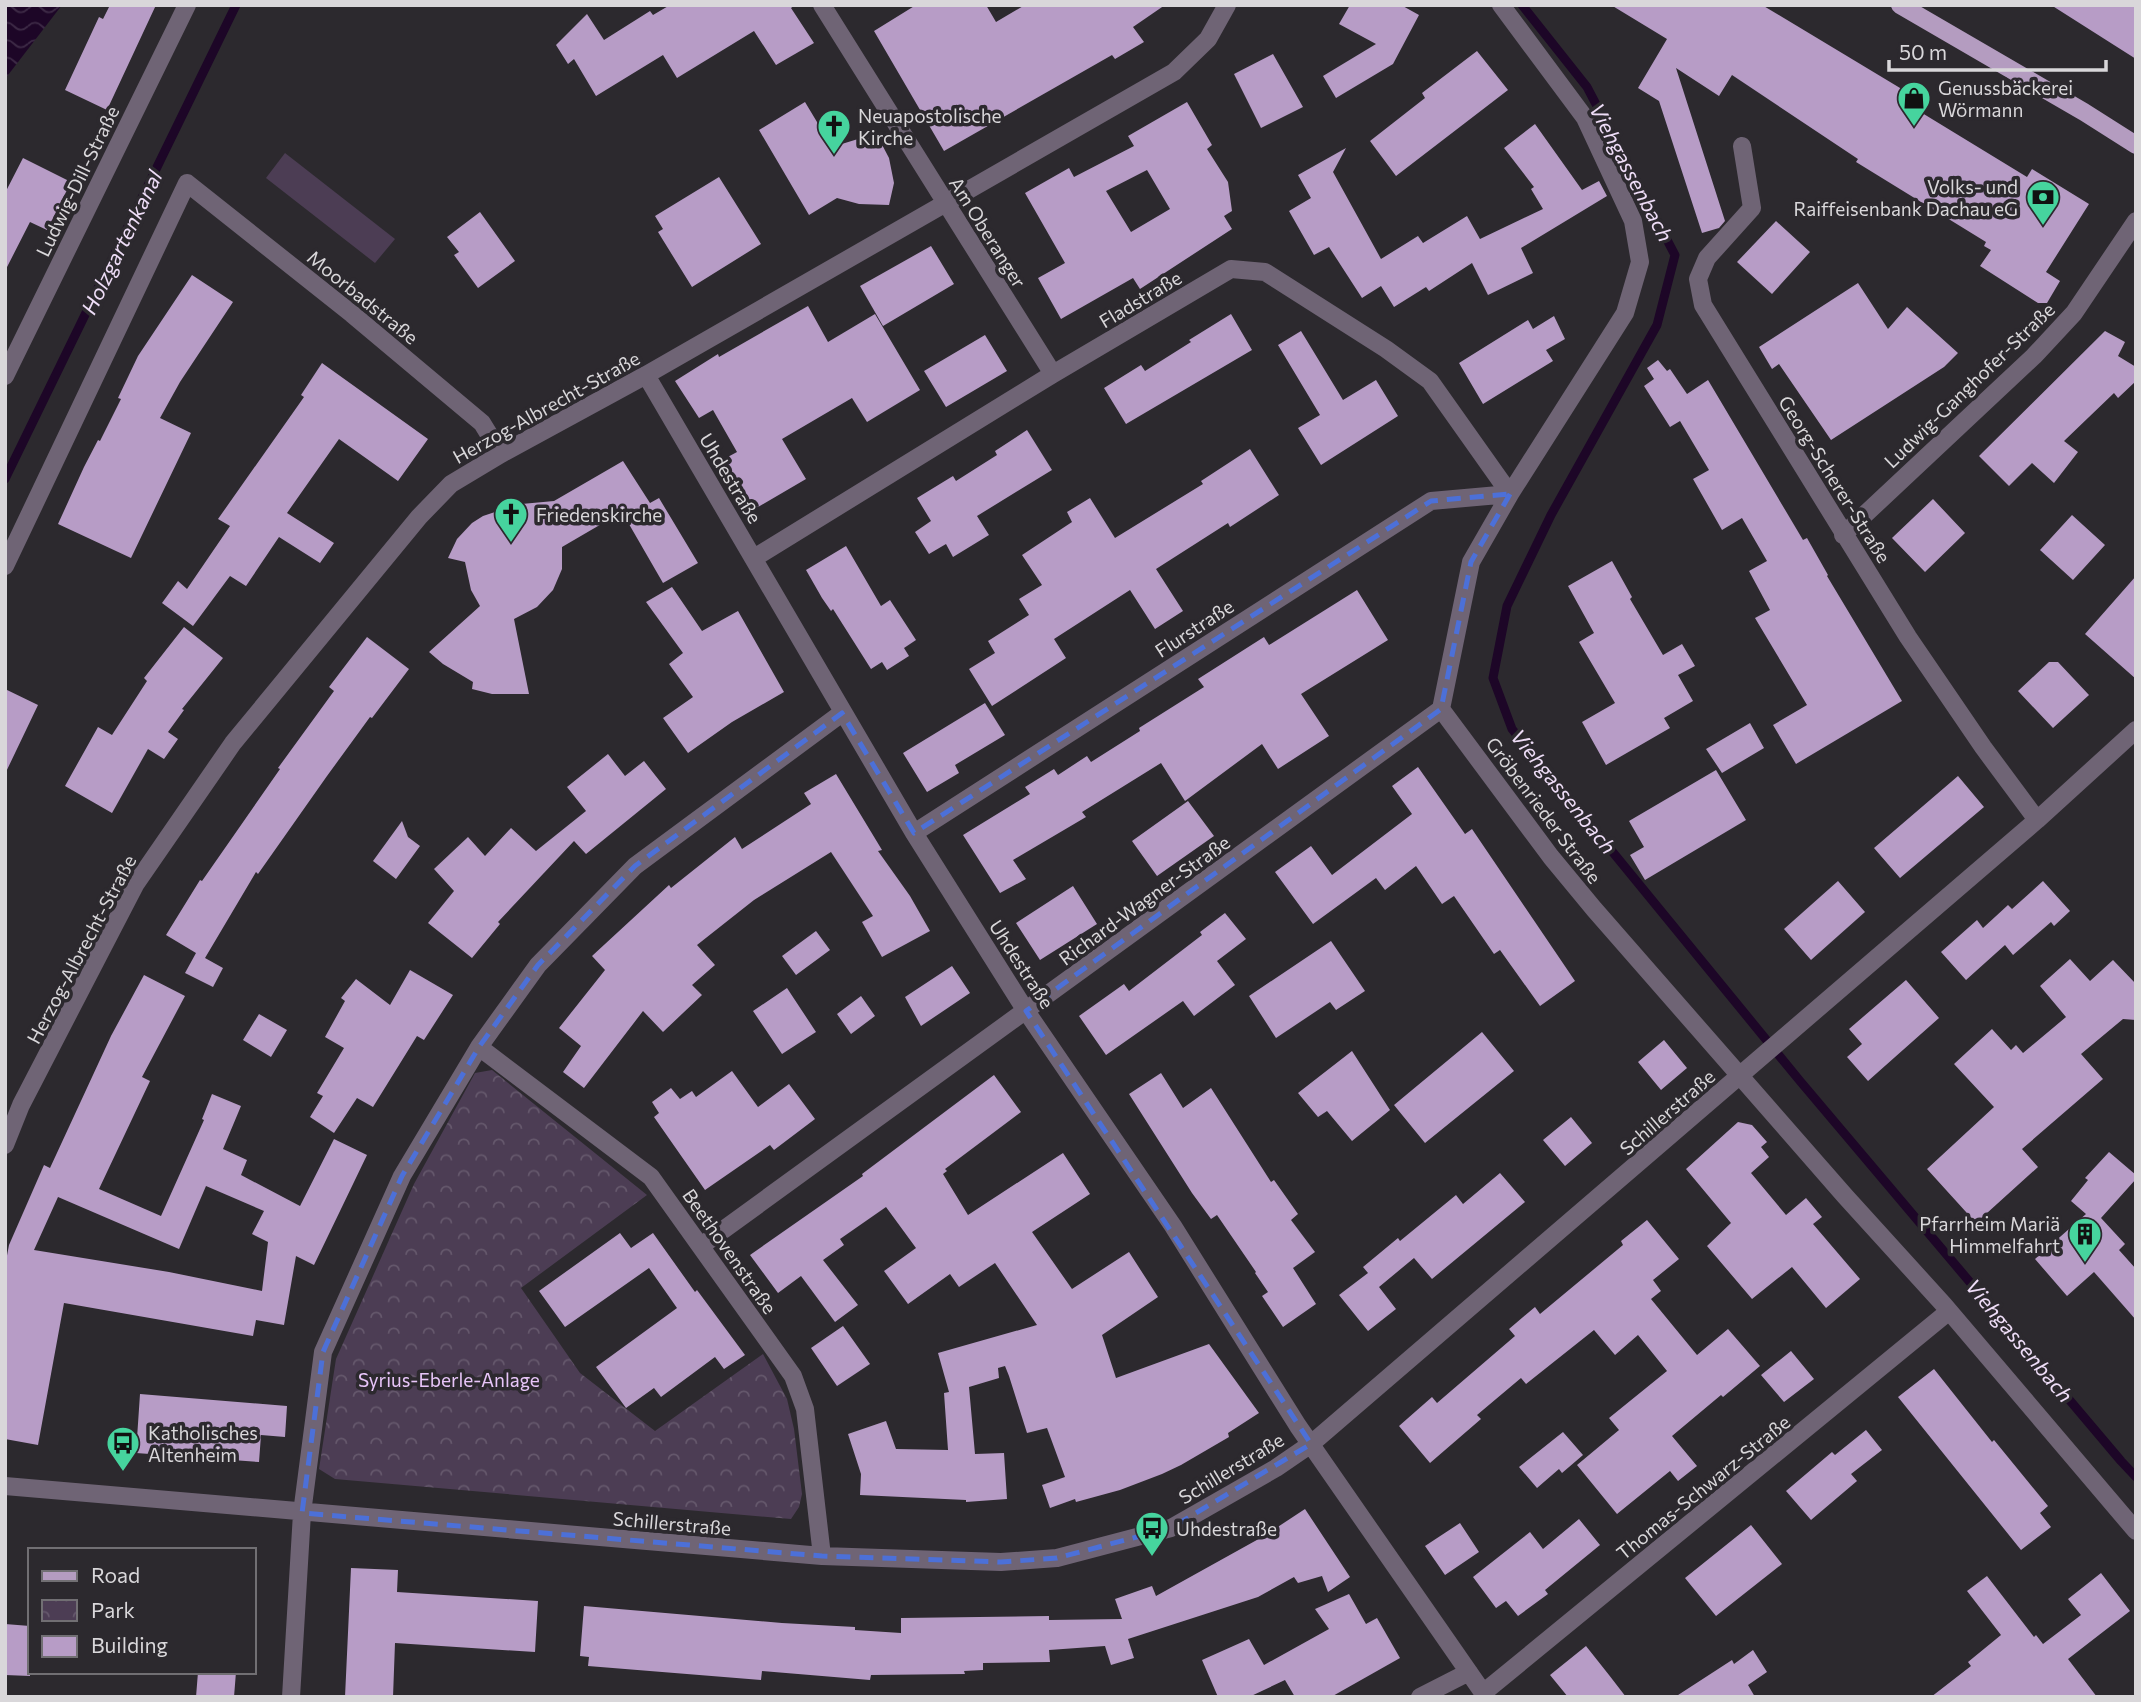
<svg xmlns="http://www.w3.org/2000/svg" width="2141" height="1702" viewBox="0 0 2141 1702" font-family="Commissioner,sans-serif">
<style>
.park{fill:url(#park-crowns)}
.pitch{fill:#4c3d54}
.water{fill:url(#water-waves)}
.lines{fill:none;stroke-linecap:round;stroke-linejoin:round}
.stream{stroke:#1d0627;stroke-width:9}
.building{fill:#b79cc6;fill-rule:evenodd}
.minor{stroke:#6f6475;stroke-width:18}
.major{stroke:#b49cc0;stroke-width:18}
.marked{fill:none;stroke:#4c70d8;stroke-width:5;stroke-dasharray:14 9;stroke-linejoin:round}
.labels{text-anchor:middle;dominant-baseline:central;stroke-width:7;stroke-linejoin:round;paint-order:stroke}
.poi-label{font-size:19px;fill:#d9d7da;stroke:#2c292e;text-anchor:start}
.street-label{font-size:19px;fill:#d9d7da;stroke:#2c292e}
.park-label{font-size:19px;fill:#e7c5f8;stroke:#2c292e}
.water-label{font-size:21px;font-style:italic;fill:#eeddf7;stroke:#2c292e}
</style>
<defs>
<pattern id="park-crowns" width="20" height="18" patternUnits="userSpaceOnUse" patternTransform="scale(1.75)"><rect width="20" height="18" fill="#4c3d54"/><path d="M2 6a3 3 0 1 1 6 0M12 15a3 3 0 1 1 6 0" fill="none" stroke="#65586c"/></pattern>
<pattern id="water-waves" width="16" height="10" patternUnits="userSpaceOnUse" patternTransform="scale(1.75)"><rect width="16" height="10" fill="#1d0627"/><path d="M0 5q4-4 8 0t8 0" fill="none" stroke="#3d2a46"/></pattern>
</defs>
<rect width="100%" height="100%" fill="#2c292e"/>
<path class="park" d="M492,1070L647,1195L521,1288L580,1373L655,1431L763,1354L787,1399L794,1429L802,1494L799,1507L791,1519L335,1479L319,1469L336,1359L414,1184L475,1073Z"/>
<path class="pitch" d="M285,153L395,239L375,263L266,178Z"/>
<path class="water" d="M5,5H62L5,79Z"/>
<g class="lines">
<path class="stream" d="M1522,5L1587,87L1675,255L1657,325L1551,515L1507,606L1493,678L1512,729L1800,1081L2121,1461L2136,1477
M5,479L236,5"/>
</g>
<path class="building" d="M110,5H156L107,110L65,90L99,17L103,19Z
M670,5H795L791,8L814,43L776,65L754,31L677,78L663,55L596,96L574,59L568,64L556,45L587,14L604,40L650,11L653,15Z
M916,5H986L996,22L1025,5H1165L1133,27L1144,42L1115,59L1112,55L944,151L874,31Z
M1350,5H1401L1419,15L1393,64L1336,98L1323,76L1376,44L1339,24Z
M1611,5H1762L1915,97L1909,105L2027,177L2032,169L2089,204L2046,272L2060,281L2047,303H2038L1980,266L1991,250L1984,246L1986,242L1856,162L1858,159L1732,75L1719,96L1676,68L1725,221L1719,228L1702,233L1659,101L1638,88L1667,39Z
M2051,5H2136V59Z
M1477,51L1508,90L1396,176L1370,141L1425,98L1422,93Z
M1273,54L1303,107L1261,128L1234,74Z
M805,102L832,147L858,139L878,137L889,158L894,183L889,205L859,204L837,198L809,215L759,130Z
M1187,102L1212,145L1207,149L1228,182L1232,211L1224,216L1232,229L1140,289L1133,278L1061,319L1038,278L1065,263L1025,193L1069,168L1074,177L1134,146L1128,136ZM1147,170L1170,209L1131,232L1106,191Z
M1535,124L1582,190L1599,181L1607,196L1521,248L1533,273L1488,295L1472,263L1429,291L1426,287L1394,307L1381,286L1362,298L1329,247L1314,255L1289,211L1311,198L1298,175L1346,148L1333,172L1381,259L1418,236L1423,243L1467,216L1480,239L1543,209L1531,189L1534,187L1504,148Z
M23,158L71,182L47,230L30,222L5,271V193Z
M719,177L761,244L692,287L658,232L663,229L655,216Z
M480,212L515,261L478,288L454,255L459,252L447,237Z
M1776,221L1810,252L1772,294L1737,262Z
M931,246L954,284L883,326L860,286Z
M192,275L233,302L180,382L160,418L191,433L131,558L58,524L84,467L98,440L100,441L121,399L118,398L138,356Z
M1858,283L1888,329L1907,307L1958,353L1944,367L1831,440L1779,364L1772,369L1759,347Z
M808,306L828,342L875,314L920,390L867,422L852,398L782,439L806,479L753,510L724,459L737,452L713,410L699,418L675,381L718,354L719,357Z
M1231,314L1252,350L1126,424L1104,388L1141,365L1145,371L1191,342L1189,340Z
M1554,316L1565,339L1546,350L1553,361L1483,404L1459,363L1528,320L1533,329Z
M1301,331L1343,400L1376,380L1398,416L1321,465L1298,428L1320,415L1278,345Z
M2105,331L2125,342L2118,356L2136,367V381L2118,398L2114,393L2064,441L2078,452L2054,483L2032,463L2009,486L1979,456Z
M985,335L1007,371L946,407L924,371Z
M1658,360L1667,371L1670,369L1687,394L1708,380L1803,540L1807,538L1828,575L1827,576L1902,701L1796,764L1773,725L1807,705L1755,618L1770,610L1749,571L1767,561L1742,518L1722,530L1693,479L1709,470L1680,421L1670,427L1644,386L1654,379L1647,368Z
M322,363L428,439L398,481L339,439L287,513L334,543L320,563L279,537L246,586L230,576L193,626L162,603L178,581L187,589L230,526L218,519L304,397L301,395Z
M1027,430L1052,470L977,516L989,535L953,557L946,544L929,554L915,532L931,521L917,498L953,476L956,481L997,455L995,451Z
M1250,449L1279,495L1230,527L1228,523L1156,569L1183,611L1155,629L1130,590L1054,639L1066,658L992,706L969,669L995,653L988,641L1029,615L1019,599L1042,585L1022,555L1072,522L1067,512L1090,498L1115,538L1203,484L1201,481Z
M623,461L650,503L659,498L698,563L663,583L622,512L562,547V569L553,590L537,607L514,619L529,694H492L472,689L473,682L443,664L429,652L480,606L471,590L465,562L448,558L457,539L472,523L483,516L501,510V506L554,501Z
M1933,499L1965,533L1925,572L1892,538Z
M2072,515L2105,545L2073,580L2040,550Z
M846,546L881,606L890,600L916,640L904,648L909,656L887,670L882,662L871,669L833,609L831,611L822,598L806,570Z
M1612,561L1632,597L1630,599L1663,655L1682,644L1695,666L1678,675L1693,701L1664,718L1670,728L1606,765L1582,722L1615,703L1579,642L1594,633L1568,586Z
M2136,576V679L2085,634Z
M672,587L702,631L738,611L784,692L732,722L688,753L663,718L693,697L669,664L683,653L646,602Z
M1357,590L1388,640L1301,694L1329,736L1278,769L1262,744L1185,801L1161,763L1082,812L1086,817L1013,860L1026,879L1000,893L963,835L1030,794L1025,787L1054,769L1058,775L1087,756L1091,762L1140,731L1139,728L1204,687L1198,679L1264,637L1269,645Z
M184,627L223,658L182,709L184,710L168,732L178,739L164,759L148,749L112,813L65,786L98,727L112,735L147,681L144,678Z
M367,637L409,669L372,718L370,717L327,776L258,874L256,872L205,958L223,968L213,987L185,973L196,953L166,935L200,880L202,881L280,769L278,768L334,691L329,687Z
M2049,662H2058L2089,695L2053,728L2018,691Z
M5,689L38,705L5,774Z
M985,703L1005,735L955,765L959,773L927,792L903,753Z
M1750,723L1764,748L1722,773L1706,749Z
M608,754L625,776L644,761L666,789L586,854L574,841L498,922L500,924L472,958L428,923L454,891L434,869L468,837L485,856L511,828L536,851L586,811L567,787Z
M1418,767L1465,834L1472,829L1575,981L1540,1006L1500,950L1494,954L1454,896L1442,904L1416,866L1385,890L1376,878L1313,924L1275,872L1311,846L1332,875L1412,814L1392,786Z
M1716,770L1746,820L1645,880L1630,855L1644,847L1629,821Z
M836,774L882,850L878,851L910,896L930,931L882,957L862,922L873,916L831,852L754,900L697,945L715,965L692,985L702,995L663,1032L643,1011L584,1088L563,1072L581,1046L559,1028L605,970L592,956L669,885L671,888L735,837L742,849L811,804L804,793Z
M1958,776L1984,807L1900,878L1874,848Z
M1188,801L1214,836L1157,876L1132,841Z
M402,821L408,837L420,846L396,879L373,861Z
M1838,881L1865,912L1811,960L1784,929Z
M2043,881L2070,911L2054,926L2051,922L2013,955L2005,945L1966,980L1941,952L1977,920L1983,928L2008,905L2012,909Z
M1073,886L1097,924L1040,960L1016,923Z
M1225,913L1246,939L1217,961L1235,985L1194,1016L1183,1001L1106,1055L1079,1016L1124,984L1129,991L1202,935L1200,932Z
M816,931L830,950L796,975L782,956Z
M1331,941L1365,991L1336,1010L1330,1002L1276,1038L1249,996Z
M2070,959L2090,981L2113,960L2136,984V1020L2123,1019L2081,1054L2103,1079L2022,1149L2038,1167L1976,1223L1927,1169L1994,1107L1954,1064L1992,1029L2011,1050L2016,1045L2023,1053L2066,1017L2040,986Z
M952,966L970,993L921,1026L905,997Z
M410,970L453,995L424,1040L417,1036L373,1107L357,1098L334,1133L310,1117L323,1096L317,1093L344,1048L325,1037L345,1001L341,998L356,979L390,1005Z
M144,975L185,996L142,1077L150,1081L99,1189L161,1216L204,1120L202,1119L212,1094L241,1106L223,1149L247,1160L241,1175L300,1206L334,1139L367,1155L314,1265L296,1256L284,1325L256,1320L253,1336L64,1303L38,1445L5,1439V1266L9,1245L44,1165L50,1168L111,1036ZM206,1186L264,1211L252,1234L268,1242L262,1291L169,1272L34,1250L58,1197L179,1249Z
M1906,980L1939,1018L1868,1081L1847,1057L1862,1044L1849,1029Z
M787,988L816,1032L782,1054L753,1011Z
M861,996L875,1016L851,1034L837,1014Z
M259,1014L287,1030L271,1057L243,1040Z
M1482,1032L1514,1071L1425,1143L1394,1105Z
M1664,1040L1687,1068L1661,1090L1638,1062Z
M1352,1051L1390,1110L1352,1141L1327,1111L1318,1117L1298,1093Z
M732,1071L758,1107L789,1084L815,1119L774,1150L770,1145L705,1190L654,1117L659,1113L652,1102L671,1088L680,1099L692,1091L696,1097Z
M1161,1073L1183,1108L1211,1088L1271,1182L1274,1180L1298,1214L1291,1220L1315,1252L1293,1268L1316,1304L1283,1327L1262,1296L1268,1292L1255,1273L1256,1272L1217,1215L1211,1219L1192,1193L1129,1094Z
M994,1075L1021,1112L945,1169L947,1171L943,1174L968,1215L1063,1153L1090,1194L1032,1232L1072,1289L1129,1252L1158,1297L1102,1335L1116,1378L1209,1344L1259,1413L1228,1433L1229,1437L1181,1465L1162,1474L1120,1490L1076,1502L1075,1499L1050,1508L1042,1485L1065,1477L1047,1428L1027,1433L1009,1376L1005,1366L998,1368L999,1378L969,1387L975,1454L1004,1453L1007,1499L966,1502V1500L860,1495L861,1474L848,1434L886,1421L896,1449L948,1450L944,1393L949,1392L938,1353L1037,1325L995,1263L959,1287L950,1274L908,1304L884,1271L916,1248L886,1207L840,1239L844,1245L823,1260L858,1305L835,1322L801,1276L778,1293L750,1255L863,1176L862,1174Z
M1571,1117L1592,1143L1565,1166L1543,1140Z
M1738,1122L1752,1125L1767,1142L1761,1147L1769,1157L1751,1173L1786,1215L1806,1198L1822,1217L1813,1224L1860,1279L1826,1308L1792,1267L1752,1299L1707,1246L1731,1223L1686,1169Z
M2109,1152L2136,1175V1179L2101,1218L2125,1244L2119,1250L2136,1269V1320L2094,1272L2067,1296L2035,1259L2086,1214L2071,1201L2088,1180L2085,1178Z
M1500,1173L1525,1202L1432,1279L1414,1258L1379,1287L1396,1309L1368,1331L1339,1295L1368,1273L1363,1267L1398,1238L1400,1241L1456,1195L1463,1204Z
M1647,1220L1679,1259L1653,1280L1661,1291L1651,1299L1697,1355L1728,1329L1760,1366L1723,1397L1721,1395L1672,1436L1697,1466L1678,1481L1670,1471L1617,1514L1577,1465L1619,1430L1609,1418L1667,1371L1638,1335L1615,1355L1594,1330L1526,1384L1521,1378L1477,1415L1481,1419L1430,1463L1399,1426L1432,1397L1437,1403L1515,1336L1509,1329L1535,1307L1540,1314L1623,1245L1621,1241Z
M620,1233L631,1248L653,1233L695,1292L697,1290L745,1355L724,1369L715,1357L661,1397L654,1388L626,1408L596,1367L677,1308L649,1268L565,1327L539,1291Z
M843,1326L870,1364L837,1386L811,1348Z
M1791,1351L1814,1379L1784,1402L1761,1375Z
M1934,1369L1992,1442L1994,1440L2048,1506L2040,1513L2051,1527L2021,1550L1898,1397Z
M140,1394L287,1406L285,1437L261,1435L259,1462L136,1453Z
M1866,1430L1882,1450L1851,1474L1857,1481L1811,1520L1786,1491L1832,1452L1835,1455Z
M1563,1432L1583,1455L1562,1473L1559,1469L1537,1488L1519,1467Z
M1305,1509L1350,1577L1328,1592L1322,1576L1298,1583L1294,1577L1258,1597L1128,1639L1134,1658L1111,1665L1105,1646L1049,1650L1050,1662L983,1663V1670L964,1671L965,1674L871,1675L870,1680L762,1671L761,1680L588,1666L589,1657L580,1656L584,1606L782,1623L855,1627V1630L901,1633V1618L1049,1616V1620L1122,1619L1115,1599L1152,1586L1156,1596L1264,1536Z
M1579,1519L1600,1545L1545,1590L1548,1594L1518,1616L1506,1601L1496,1608L1473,1577L1530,1532L1543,1549Z
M1460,1523L1479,1552L1445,1575L1425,1546Z
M1751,1525L1782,1564L1716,1616L1685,1578Z
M351,1568L398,1570L397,1592L538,1601L535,1652L395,1643L393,1697H345Z
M2101,1573L2130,1611L2068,1659L2097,1697H1931L1971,1666L1968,1662L2001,1635L1967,1591L1987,1576L2034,1637L2036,1635L2043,1644L2081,1615L2068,1599Z
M1349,1594L1366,1624L1377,1618L1400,1658L1331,1697H1295L1285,1680L1249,1697H1218L1202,1660L1249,1639L1264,1665L1329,1629L1315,1609Z
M5,1624L30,1626V1676L5,1675Z
M1586,1646L1609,1675L1626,1697H1568L1550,1675Z
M1753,1650L1767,1672L1748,1685L1755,1697H1675L1732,1660L1734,1664Z
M198,1672H236L234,1697H196Z"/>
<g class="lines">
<path class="minor" d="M822,5L1053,374
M1501,5L1585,118L1633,221L1640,262L1625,313L1510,494L1471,562L1441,709L1551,857L1594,909L1845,1196L1944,1305L2136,1531
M1742,146L1752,208L1707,258L1698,279L1703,305L1908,637L1983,747L2037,820
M646,375L914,833L1026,1011L1173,1226L1298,1426L1486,1697
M5,376L187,5
M1843,535L2034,356L2074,313L2136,221
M754,558L1053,374L1231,269L1265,272L1386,349L1430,381L1510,494
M5,566L187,183L352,314L482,423L501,454
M914,833L1431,501L1510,494
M479,1047L651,1177L793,1376L805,1409L822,1556
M5,1145L21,1105L135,885L233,743L419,517L451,484L501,454L646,375L1174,72L1208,39L1227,5
M701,1246L1441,709
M5,1486L822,1556L1001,1562L1057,1558L1171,1528L1276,1468L1311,1444L2037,820L2136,730
M1483,1693L1948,1312
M291,1697L302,1513L323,1352L402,1176L479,1047L538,965L635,866L842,713
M1420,1697L1469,1672"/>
<path class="major" d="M1900,5L2084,112L2136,145"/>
</g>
<path class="marked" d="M1510,494L1471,562L1441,709L1026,1011L1311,1444L1171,1528L1057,1558L1001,1562L822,1556L302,1513L323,1352L402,1176L479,1047L538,965L635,866L842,713L914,833L1431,501Z"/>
<defs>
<symbol id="shop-pin" viewBox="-11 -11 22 30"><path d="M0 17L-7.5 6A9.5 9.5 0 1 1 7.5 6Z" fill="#46d49e" stroke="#2c292e"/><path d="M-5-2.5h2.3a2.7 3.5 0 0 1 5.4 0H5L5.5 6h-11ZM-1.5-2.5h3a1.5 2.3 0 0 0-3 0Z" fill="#111"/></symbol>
<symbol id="church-pin" viewBox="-11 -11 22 30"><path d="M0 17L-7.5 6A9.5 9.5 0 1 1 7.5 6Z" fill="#46d49e" stroke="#2c292e"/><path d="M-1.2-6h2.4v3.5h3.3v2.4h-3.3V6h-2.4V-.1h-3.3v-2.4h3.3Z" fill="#111"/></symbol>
<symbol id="bank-pin" viewBox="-11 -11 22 30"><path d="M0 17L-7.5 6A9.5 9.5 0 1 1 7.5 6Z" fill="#46d49e" stroke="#2c292e"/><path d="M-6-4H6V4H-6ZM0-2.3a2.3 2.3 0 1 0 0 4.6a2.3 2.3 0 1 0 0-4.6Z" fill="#111"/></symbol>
<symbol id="building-pin" viewBox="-11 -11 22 30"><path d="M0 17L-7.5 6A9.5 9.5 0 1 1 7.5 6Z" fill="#46d49e" stroke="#2c292e"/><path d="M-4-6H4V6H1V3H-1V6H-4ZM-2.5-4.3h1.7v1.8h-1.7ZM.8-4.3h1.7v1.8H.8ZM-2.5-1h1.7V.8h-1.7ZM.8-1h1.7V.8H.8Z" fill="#111"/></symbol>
<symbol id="bus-pin" viewBox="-11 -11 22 30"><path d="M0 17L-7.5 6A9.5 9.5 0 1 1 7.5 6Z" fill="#46d49e" stroke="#2c292e"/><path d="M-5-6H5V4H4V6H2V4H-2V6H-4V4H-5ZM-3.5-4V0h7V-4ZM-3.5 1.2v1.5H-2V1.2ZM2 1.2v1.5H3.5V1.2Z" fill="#111"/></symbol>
</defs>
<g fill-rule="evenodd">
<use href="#shop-pin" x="1895" y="79" width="38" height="52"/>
<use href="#church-pin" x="815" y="107" width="38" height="52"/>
<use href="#bank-pin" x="2024" y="178" width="38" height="52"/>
<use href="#church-pin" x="492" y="495" width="38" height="52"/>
<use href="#building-pin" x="2066" y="1215" width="38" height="52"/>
<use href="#bus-pin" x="104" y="1424" width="38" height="52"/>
<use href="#bus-pin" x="1133" y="1509" width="38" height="52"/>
</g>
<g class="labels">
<g class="poi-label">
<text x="1938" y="87">Genussbäckerei<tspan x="1938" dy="22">Wörmann</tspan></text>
<text x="858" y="115">Neuapostolische<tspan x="858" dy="22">Kirche</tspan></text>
<text x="2018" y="186" text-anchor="end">Volks- und<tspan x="2018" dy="22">Raiffeisenbank Dachau eG</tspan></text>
<text x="536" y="514">Friedenskirche</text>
<text x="2060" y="1223" text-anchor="end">Pfarrheim Mariä<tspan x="2060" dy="22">Himmelfahrt</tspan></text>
<text x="148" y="1432">Katholisches<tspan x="148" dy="22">Altenheim</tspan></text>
<text x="1176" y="1528">Uhdestraße</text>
</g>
<g class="street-label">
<text transform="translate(77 181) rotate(-64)">Ludwig-Dill-Straße</text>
<text transform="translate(988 232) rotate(58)">Am Oberanger</text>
<text transform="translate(363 297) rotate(39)">Moorbadstraße</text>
<text transform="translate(1140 299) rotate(-31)">Fladstraße</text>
<text transform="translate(1969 385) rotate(-44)">Ludwig-Ganghofer-Straße</text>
<text transform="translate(546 407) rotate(-29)">Herzog-Albrecht-Straße</text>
<text transform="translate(731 478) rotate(59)">Uhdestraße</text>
<text transform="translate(1835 479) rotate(58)">Georg-Scherer-Straße</text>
<text transform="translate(1194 628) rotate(-33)">Flurstraße</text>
<text transform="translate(1544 810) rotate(53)">Gröbenrieder Straße</text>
<text transform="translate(1144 900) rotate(-36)">Richard-Wagner-Straße</text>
<text transform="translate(81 949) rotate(-62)">Herzog-Albrecht-Straße</text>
<text transform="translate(1022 964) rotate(57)">Uhdestraße</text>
<text transform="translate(1667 1112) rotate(-41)">Schillerstraße</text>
<text transform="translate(730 1251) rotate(55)">Beethovenstraße</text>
<text transform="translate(1231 1468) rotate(-31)">Schillerstraße</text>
<text transform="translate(1703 1487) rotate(-39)">Thomas-Schwarz-Straße</text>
<text transform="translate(672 1523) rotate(5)">Schillerstraße</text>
</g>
<g class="park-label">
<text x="449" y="1379">Syrius-Eberle-Anlage</text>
</g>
<g class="water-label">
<text transform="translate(1632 172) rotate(62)">Viehgassenbach</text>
<text transform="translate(121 242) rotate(-64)">Holzgartenkanal</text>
<text transform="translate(1564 791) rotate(51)">Viehgassenbach</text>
<text transform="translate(2020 1340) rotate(50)">Viehgassenbach</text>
</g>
</g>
<rect width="2141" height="1702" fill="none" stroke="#d9d7da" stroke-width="14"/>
<rect x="28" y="1548" width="228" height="126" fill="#2c292e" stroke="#716f73" stroke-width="2"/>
<rect x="42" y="1571" width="35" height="10" fill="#b49cc0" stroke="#716f73" stroke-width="2"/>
<text x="91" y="1583" font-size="21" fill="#d9d7da">Road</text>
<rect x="42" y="1600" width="35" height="21" fill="url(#park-crowns)" stroke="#716f73" stroke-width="2"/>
<text x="91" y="1618" font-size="21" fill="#d9d7da">Park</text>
<rect x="42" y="1636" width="35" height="21" fill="#b79cc6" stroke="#716f73" stroke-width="2"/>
<text x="91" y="1653" font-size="21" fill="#d9d7da">Building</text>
<path d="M1889 60v10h217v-10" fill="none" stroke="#d9d7da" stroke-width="3.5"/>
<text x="1899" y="60" font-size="21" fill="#d9d7da" stroke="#2c292e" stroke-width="5" paint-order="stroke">50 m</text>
</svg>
